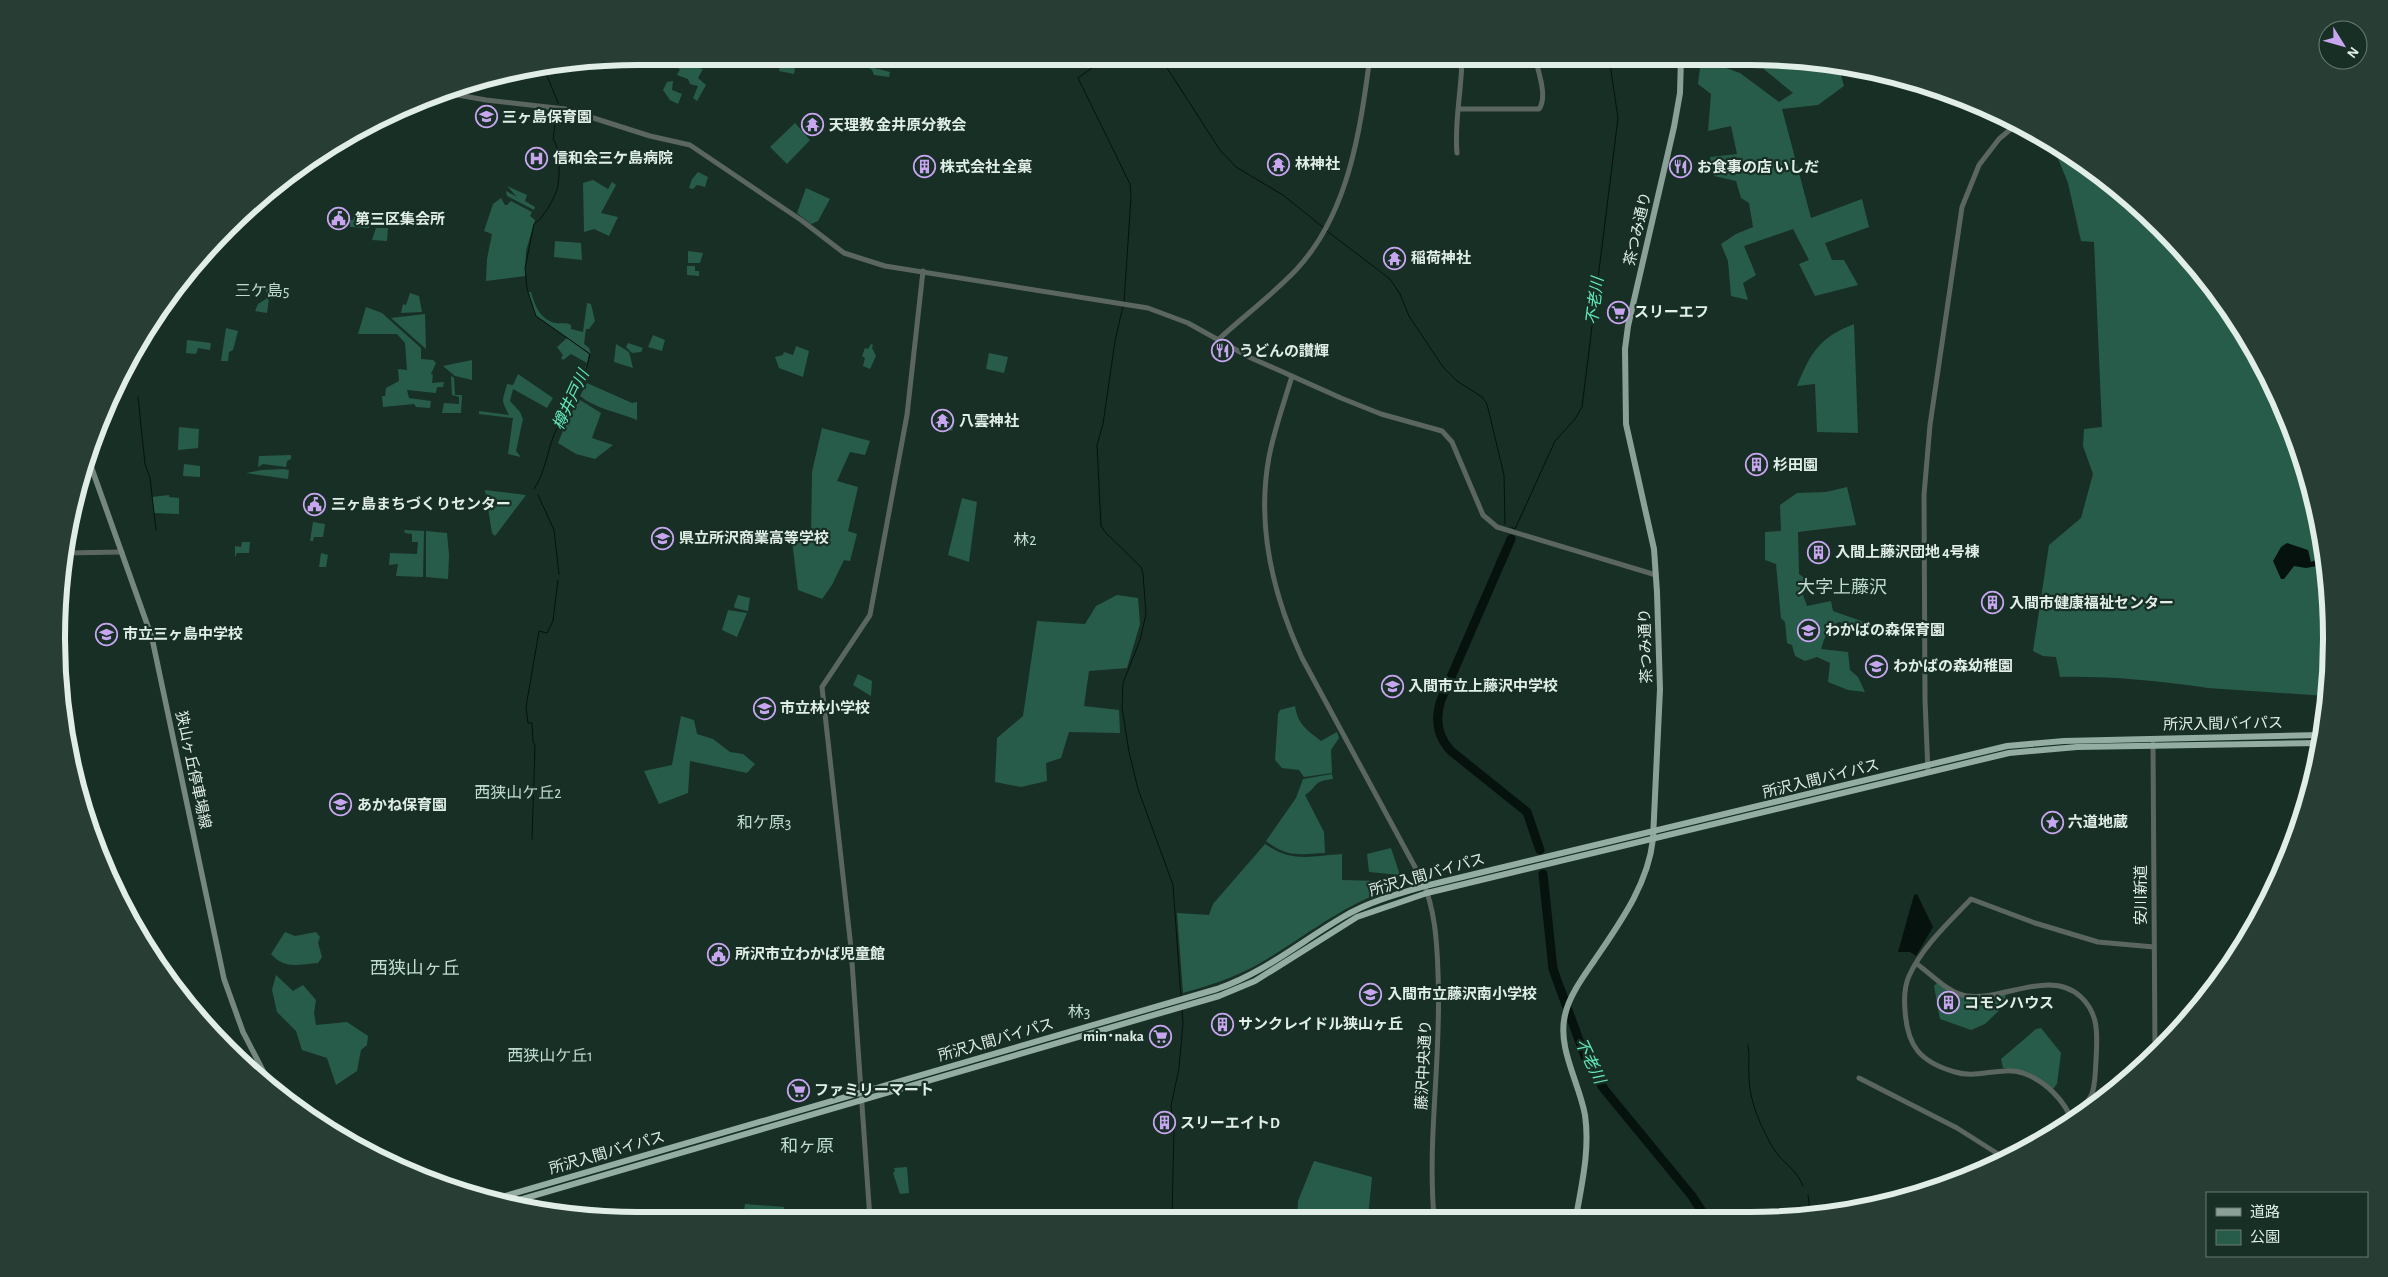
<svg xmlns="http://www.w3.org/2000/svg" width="2388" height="1277" viewBox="0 0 2388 1277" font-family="'Alegreya Sans','Noto Sans JP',sans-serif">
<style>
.green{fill:#285c4a}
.water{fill:#06120d}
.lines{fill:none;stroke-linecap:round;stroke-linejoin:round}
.stream{stroke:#06120d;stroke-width:1}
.river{stroke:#06120d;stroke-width:9}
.tertiary{stroke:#5b6661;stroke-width:5}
.secondary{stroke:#768780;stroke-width:5.5}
.primary{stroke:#8ba198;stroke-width:6}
.trunk{stroke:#94ada2;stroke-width:6}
.labels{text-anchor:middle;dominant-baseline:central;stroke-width:4.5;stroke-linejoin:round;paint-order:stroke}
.poi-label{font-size:15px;font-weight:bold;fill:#e0eee7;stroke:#182f26;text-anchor:start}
.street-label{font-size:15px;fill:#e0eee7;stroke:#182f26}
.neighbourhood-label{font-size:16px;fill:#c0dcd0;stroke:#182f26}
.water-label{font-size:16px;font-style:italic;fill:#62e9bb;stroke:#182f26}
.quarter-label{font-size:18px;fill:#c0dcd0;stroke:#182f26}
.rim{fill:none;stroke:#e0eee7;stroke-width:6}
</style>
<rect width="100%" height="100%" fill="#182f26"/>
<path class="green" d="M1749,57H1787L1841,66L1839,69L1844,86L1818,105L1782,109L1811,218L1862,199L1869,227L1825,243L1832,260H1844L1858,285L1815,296L1799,264L1809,260L1793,229L1744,246L1756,275L1743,283L1748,300L1731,296L1728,261L1721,244L1736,234L1753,227L1749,203L1741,198L1736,181L1714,176L1710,157L1737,154L1731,126L1708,131L1711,94L1698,84L1701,59L1740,73L1779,102L1793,93Z
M781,58L796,60L794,74L779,71Z
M678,65C687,69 694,66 703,69L698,78L706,85L697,101L693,98L698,86L690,84L688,79L677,75L680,69L675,67Z
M866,66L890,72L889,77L874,75L872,70Z
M673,81L672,90L682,94L678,104L670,100L663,90L667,82Z
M795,123L810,140L787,164L770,147Z
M2052,144L2104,177L2187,255L2254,348L2301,452L2327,563L2330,677L2327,696L2208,688C2159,681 2110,676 2060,677L2056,657L2043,656L2033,651L2049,545L2081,518L2093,474L2083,446L2084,429L2102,427L2094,242L2081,241L2068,183Z
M698,172L708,177L705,187L697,185L693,189L689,188L692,179Z
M593,180L608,189L612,182L616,185L601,213L618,217L609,236L594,229L584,232L583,183Z
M507,186L527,195L525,201L535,207L534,210L507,196L506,191L517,197Z
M806,188L830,199L818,221L811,224L797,213Z
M501,198L505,205H507L511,201L532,212L530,216L535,220L526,251L525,276L486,281L487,259L492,234L484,231L493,204Z
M363,212L377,215V218H371L369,228L350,227V220H353L357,213Z
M376,228H388L387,241L372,240Z
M555,241L581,243L582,260L554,257Z
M1390,248L1406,255L1401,267L1390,263L1387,256Z
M688,251L703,253L700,263H688Z
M687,266H695V271H699V276L687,275Z
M266,286L270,290L267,313L255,311L258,304L266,299Z
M528,292H531C535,306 540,319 555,323C561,324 566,322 571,325V329L583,332L587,303L591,304L595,321L589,329H586L584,344L589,348L591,354L536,316Z
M410,293L419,296L422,312L401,313L403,304L406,305Z
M366,307L382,313L421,348V359L433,360L436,363L431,374L433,375L432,383L444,382L443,387H437L436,393L407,390L409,398L431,401L430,408L416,407L414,404L383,407L382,396H385L386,388L399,381L398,369L407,370L405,343L397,334H358Z
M425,314L426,349L391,318Z
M1854,324L1858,433L1817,432L1815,384L1797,386C1811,352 1819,338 1854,324Z
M226,328L238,331L233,350L229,352L228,361H221Z
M653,335L665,340L662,351L648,347Z
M567,338L589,354C586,370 582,382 575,395L587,363L571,354L563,360L561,358L563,355L557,347Z
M187,340L211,343L210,350L198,348L196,354L186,353Z
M628,343L643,348L641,352L632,353L626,347Z
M616,344L629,352L633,368L614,362Z
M871,344L873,345L872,348L876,356L870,369L863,366L865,358L862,356L865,348L868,349Z
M796,346L809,351L803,377L779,368L775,357L783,355L784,352L793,355Z
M989,353L1008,357L1004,373L986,369Z
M472,360V380L455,376L443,366Z
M518,374L553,398L547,408L513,389L510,401L520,412L523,419L516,451L521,457L508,454L513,418L479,414V411L509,415C501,399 502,403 507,384L513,385Z
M451,376L454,378L455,395H462L461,413H442L444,403L459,404V397L452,395Z
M587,383L632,403L637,402V420C618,412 596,409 580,396Z
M580,400L601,413L592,438L613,445L595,459L576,454L558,443L569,416Z
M946,418L955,420L952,431L943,428Z
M179,427L199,429L198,448L178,450Z
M822,428L870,441L865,455L850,452L837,481L858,487L848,531L857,534L850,561L844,560L832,585L822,599L798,590L792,541L811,539L812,472Z
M291,455V459L287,461L286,467L263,464L258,467L259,456Z
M184,464L200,466V477L183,476Z
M284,469L289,470L288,479L246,473L262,470Z
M1847,487L1856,525L1798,532L1799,574L1814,585L1800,587L1807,606L1831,601L1833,611L1864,622L1866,629L1839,622C1827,628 1825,637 1821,649L1848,652L1850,670L1858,677L1865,692L1848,690L1828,682L1830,663L1817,657L1805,661L1795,656L1792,645L1787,643L1785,622L1781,618L1776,564L1765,560V532L1781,531L1780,505L1797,493L1826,492Z
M485,490L526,495L495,536L492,533Z
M169,495V497L179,498V514L154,513L152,497Z
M962,498L977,502L969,562L948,555Z
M313,522L325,524L323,537H314L313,541H310Z
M404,530L424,531L423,577L396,576L398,564L389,565L390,553L417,554L418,542H412V534L405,533Z
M426,531L447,533L449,555L448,579L426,577Z
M242,542H250L249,553H237L235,557V546L241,547Z
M321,553L328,555L326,567H319Z
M738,595L750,598L748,611L735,608L734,606Z
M1117,595L1138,598L1140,624L1127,668L1089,671L1084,706L1119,710L1120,733L1069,732L1061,758L1046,763L1047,781L1021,787L995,782L997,738L1023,716L1037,621L1085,624L1096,606Z
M728,610L747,613L737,637L722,630Z
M858,674L872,681L871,696L853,685Z
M1295,706C1298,725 1307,730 1321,741L1337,732L1339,738L1331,750L1332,773L1304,777L1299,770L1282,768L1275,760L1278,714L1280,710Z
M681,716L694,720L697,734L713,739L730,752L743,754L755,764L747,773L690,761L688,793L659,804L644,771L672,765Z
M1332,774L1333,779C1312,781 1318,787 1305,795L1324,832L1325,853C1299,854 1288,858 1266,841L1296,798L1303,779Z
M1265,844C1292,863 1311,856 1342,854V880L1379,881L1382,892C1335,910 1298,942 1255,966C1233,978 1208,986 1183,993L1177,913L1209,915L1213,904Z
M1391,848L1400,875L1369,872L1367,854Z
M285,932L295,936L316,932L320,937L318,943L322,957L318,963C299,964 285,970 271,954Z
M276,975L293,991L303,985L316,1000L314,1013L316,1025L347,1022L368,1036L367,1045L361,1050L357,1071L336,1085L327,1058L302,1050L296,1031L277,1012L272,990Z
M1938,982L1957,995L2005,994L2008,1002L1985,1024L1971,1030L1940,1019L1934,986Z
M2041,1028L2061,1053L2057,1084L2053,1089L2016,1070L2003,1068L2001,1059L2036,1029Z
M1314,1161L1372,1177L1368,1217H1297L1298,1201Z
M907,1167L909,1193L900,1194L893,1173L895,1171L894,1168Z
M745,1204L784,1207V1219H743Z"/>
<path class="water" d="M2287,543L2308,550L2311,562L2316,560L2317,551L2323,546L2326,558H2322L2317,566L2306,568L2294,566L2284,579H2281L2273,561L2281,547Z
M1917,894L1933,927L1916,956L1910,952H1898L1914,895Z"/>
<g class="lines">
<path class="stream" d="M1107,57L1078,78L1130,184L1131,198L1124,302
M1160,57L1220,150L1236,167L1283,195L1324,228
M540,66L548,78L558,103
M1327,231L1390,279L1400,294L1409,316L1443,367L1457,381L1482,397L1487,404L1504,475L1505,524
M1123,306L1115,341L1103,424L1097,445L1101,526L1106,533L1141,567L1143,574L1146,614L1140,640L1123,683L1122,708L1129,752L1138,789L1173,885L1181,997
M138,397L145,464L150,478L156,530
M534,489C545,473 547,452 554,435C566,405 584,386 590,354L536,316L527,289L525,268L534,224C543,219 557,195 558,185C560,172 560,148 553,139L557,110
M538,495L554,530L559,574
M1511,527L1515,529L1555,441L1575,419L1582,407L1618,118L1609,57
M532,839L535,746L533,741L532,723H528L526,707L539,631L547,633L553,621L558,580
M1748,1045C1750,1057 1748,1067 1749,1079C1750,1103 1761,1127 1773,1148C1782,1163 1797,1169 1803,1186
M1808,1195L1811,1216
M1172,1218L1174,1128L1171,1106L1179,1068L1183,1023L1182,1009"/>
<path class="river" d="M1511,539L1441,700C1435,718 1437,736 1451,751L1527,812L1540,850
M1543,874L1553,969L1587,1062L1604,1089L1692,1196L1705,1216"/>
<path class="tertiary" d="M441,92L486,100L565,109L650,136L690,145L801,220L844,253L885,266L1148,308L1188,323L1249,357L1341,398L1381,414L1442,431L1452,442L1483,515L1497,527L1656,575
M1459,109H1539C1548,97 1538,71 1535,57
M1457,153C1454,121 1462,89 1462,57
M1219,339C1244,316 1272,295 1296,270C1349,213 1360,131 1370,57
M1292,376C1284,403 1274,430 1269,457C1256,527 1273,595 1302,658L1422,880C1435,908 1437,942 1438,973C1442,1055 1427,1136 1434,1217
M65,553L122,552
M2153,744L2155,1051
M1928,772L1925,700L1924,495L1930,425L1962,207L1979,165L1999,139L2018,123
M1917,964C1931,974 1949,994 1967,996C2003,1001 2051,968 2081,997C2100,1015 2097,1037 2096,1061C2094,1089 2097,1100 2070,1114
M1859,1078L1957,1128L2006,1159
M2073,1123C2065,1100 2045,1081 2023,1073C2000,1066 1977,1079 1955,1072C1920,1062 1907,1046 1905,1010C1904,998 1904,987 1909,976C1922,947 1949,922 1971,899L2035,923L2098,942L2154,947
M870,1219L851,948L822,687L870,615L907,415L923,271"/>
<path class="secondary" d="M87,455L152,638L224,979L243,1032L273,1090"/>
<path class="primary" d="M1576,1217C1582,1183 1590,1149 1585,1115C1579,1082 1557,1048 1565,1015C1569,996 1583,977 1594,961C1619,924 1648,885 1653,839L1660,689L1657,592L1654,549L1626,424L1625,349L1628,326L1674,127L1680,93L1681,57"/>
<path class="trunk" d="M488,1201L1217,989C1264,973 1300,942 1343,917C1368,902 1397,894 1425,886L2007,746L2064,741L2321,735
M505,1204L1219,996L1255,981L1357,917L1427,893L2009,753L2077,747L2320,743"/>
</g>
<defs>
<symbol id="school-ring" viewBox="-11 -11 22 22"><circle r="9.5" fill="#182f26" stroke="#c7a6ef" stroke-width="1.5"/><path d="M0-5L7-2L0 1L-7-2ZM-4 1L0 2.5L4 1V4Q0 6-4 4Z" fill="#c7a6ef"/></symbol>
<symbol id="temple-ring" viewBox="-11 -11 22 22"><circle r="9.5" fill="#182f26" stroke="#c7a6ef" stroke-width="1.5"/><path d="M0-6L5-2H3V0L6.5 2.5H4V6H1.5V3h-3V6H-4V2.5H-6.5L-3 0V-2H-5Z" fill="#c7a6ef"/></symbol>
<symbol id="hospital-ring" viewBox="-11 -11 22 22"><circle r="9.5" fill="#182f26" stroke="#c7a6ef" stroke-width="1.5"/><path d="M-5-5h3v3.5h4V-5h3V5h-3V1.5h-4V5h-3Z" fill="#c7a6ef"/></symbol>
<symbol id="building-ring" viewBox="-11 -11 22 22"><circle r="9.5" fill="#182f26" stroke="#c7a6ef" stroke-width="1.5"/><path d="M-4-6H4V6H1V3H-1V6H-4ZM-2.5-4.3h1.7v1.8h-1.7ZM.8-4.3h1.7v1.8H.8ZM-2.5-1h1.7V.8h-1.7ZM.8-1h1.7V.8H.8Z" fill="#c7a6ef"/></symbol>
<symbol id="restaurant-ring" viewBox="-11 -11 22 22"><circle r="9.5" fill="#182f26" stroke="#c7a6ef" stroke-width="1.5"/><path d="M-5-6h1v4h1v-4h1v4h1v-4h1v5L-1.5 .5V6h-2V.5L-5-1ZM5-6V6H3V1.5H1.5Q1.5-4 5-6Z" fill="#c7a6ef"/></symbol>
<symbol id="civic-ring" viewBox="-11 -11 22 22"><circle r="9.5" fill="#182f26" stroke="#c7a6ef" stroke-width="1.5"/><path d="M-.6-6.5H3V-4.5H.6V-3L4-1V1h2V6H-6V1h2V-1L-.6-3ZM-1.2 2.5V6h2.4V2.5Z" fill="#c7a6ef"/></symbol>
<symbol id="supermarket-ring" viewBox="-11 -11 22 22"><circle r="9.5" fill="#182f26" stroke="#c7a6ef" stroke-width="1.5"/><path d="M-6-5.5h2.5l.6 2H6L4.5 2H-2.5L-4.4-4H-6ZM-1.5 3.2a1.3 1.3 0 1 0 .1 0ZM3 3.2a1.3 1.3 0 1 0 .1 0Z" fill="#c7a6ef"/></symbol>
<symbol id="sight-ring" viewBox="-11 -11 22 22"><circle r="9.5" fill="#182f26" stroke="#c7a6ef" stroke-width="1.5"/><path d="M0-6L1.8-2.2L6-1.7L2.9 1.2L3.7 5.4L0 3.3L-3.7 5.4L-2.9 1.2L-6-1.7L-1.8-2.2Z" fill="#c7a6ef"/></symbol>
</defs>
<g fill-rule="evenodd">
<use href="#school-ring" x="474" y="104" width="25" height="25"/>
<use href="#temple-ring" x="800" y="112" width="25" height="25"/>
<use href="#hospital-ring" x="524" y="146" width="25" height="25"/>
<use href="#temple-ring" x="1266" y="152" width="25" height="25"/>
<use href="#building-ring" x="912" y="154" width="25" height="25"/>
<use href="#restaurant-ring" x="1668" y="154" width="25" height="25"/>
<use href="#civic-ring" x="326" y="206" width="25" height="25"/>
<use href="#temple-ring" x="1382" y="246" width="25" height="25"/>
<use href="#supermarket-ring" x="1606" y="300" width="25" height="25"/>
<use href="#restaurant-ring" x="1210" y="338" width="25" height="25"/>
<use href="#temple-ring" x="930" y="408" width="25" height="25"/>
<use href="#building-ring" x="1744" y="452" width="25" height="25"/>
<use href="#civic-ring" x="302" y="492" width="25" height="25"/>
<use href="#school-ring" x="650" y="526" width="25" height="25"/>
<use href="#building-ring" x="1806" y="540" width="25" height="25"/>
<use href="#building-ring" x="1980" y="590" width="25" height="25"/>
<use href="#school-ring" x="1796" y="618" width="25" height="25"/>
<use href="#school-ring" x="94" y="622" width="25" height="25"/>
<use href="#school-ring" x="1864" y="654" width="25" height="25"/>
<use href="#school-ring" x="1380" y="674" width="25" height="25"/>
<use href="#school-ring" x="752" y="696" width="25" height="25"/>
<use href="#school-ring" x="328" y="792" width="25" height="25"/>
<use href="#sight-ring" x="2040" y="810" width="25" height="25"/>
<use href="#civic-ring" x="706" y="942" width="25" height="25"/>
<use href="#school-ring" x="1358" y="982" width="25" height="25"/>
<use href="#building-ring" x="1936" y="990" width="25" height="25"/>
<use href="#building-ring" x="1210" y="1012" width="25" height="25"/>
<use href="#supermarket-ring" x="1148" y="1024" width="25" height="25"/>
<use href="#supermarket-ring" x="786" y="1078" width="25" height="25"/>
<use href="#building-ring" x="1152" y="1110" width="25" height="25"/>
</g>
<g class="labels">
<g class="poi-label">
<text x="502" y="117">三ヶ島保育園</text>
<text x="829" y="125">天理教 金井原分教会</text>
<text x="553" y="158">信和会三ケ島病院</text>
<text x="1295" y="164">林神社</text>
<text x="940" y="167">株式会社 全菓</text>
<text x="1697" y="167">お食事の店 いしだ</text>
<text x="355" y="219">第三区集会所</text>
<text x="1411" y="258">稲荷神社</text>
<text x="1634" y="312">スリーエフ</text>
<text x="1239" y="351">うどんの讃輝</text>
<text x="959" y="421">八雲神社</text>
<text x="1773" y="465">杉田園</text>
<text x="331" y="504">三ヶ島まちづくりセンター</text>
<text x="679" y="538">県立所沢商業高等学校</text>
<text x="1835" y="552">入間上藤沢団地 4号棟</text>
<text x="2009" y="603">入間市健康福祉センター</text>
<text x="1825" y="630">わかばの森保育園</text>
<text x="123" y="634">市立三ヶ島中学校</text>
<text x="1893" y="666">わかばの森幼稚園</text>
<text x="1408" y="686">入間市立上藤沢中学校</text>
<text x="780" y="708">市立林小学校</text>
<text x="357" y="805">あかね保育園</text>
<text x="2068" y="822">六道地蔵</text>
<text x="735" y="954">所沢市立わかば児童館</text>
<text x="1387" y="994">入間市立藤沢南小学校</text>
<text x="1964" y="1003">コモンハウス</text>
<text x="1238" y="1024">サンクレイドル狭山ヶ丘</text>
<text x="1144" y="1036" text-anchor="end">min･naka</text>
<text x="814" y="1090">ファミリーマート</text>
<text x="1180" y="1123">スリーエイトD</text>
</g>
<g class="street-label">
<text transform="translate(1638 229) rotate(-77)">茶つみ通り</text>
<text transform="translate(1646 646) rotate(-92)">茶つみ通り</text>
<text transform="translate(2223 724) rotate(-1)">所沢入間バイパス</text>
<text transform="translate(193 770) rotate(78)">狭山ヶ丘停車場線</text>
<text transform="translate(1821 779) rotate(-14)">所沢入間バイパス</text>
<text transform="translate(1427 875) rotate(-16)">所沢入間バイパス</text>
<text transform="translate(2141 895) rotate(-90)">安川新道</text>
<text transform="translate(996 1040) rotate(-16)">所沢入間バイパス</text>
<text transform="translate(1424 1065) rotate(-87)">藤沢中央通り</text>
<text transform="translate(607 1153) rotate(-16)">所沢入間バイパス</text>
</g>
<g class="neighbourhood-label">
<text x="262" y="291">三ケ島5</text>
<text x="1025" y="540">林2</text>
<text x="518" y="793">西狭山ケ丘2</text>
<text x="764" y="823">和ケ原3</text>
<text x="1079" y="1012">林3</text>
<text x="550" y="1056">西狭山ケ丘1</text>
</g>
<g class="water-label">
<text transform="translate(1595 301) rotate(-83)">不老川</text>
<text transform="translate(571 400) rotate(-65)">樽井戸川</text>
<text transform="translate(1590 1061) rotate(64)">不老川</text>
</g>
<g class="quarter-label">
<text x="1842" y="588">大字上藤沢</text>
<text x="415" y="969">西狭山ヶ丘</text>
<text x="807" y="1147">和ヶ原</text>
</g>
</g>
<path d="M0 0H2388V1277H0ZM638 65H1750A573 573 0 0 1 2323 638V639A573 573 0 0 1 1750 1212H638A573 573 0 0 1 65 639V638A573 573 0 0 1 638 65Z" fill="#283e35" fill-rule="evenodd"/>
<path class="rim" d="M638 65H1750A573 573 0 0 1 2323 638V639A573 573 0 0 1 1750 1212H638A573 573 0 0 1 65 639V638A573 573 0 0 1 638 65Z"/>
<rect x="2206" y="1192" width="162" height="65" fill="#182f26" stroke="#687b73"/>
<rect x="2216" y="1208" width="25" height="8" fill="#8ba198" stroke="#687b73"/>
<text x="2250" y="1217" font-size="15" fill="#e0eee7">道路</text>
<rect x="2216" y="1230" width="25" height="15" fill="#285c4a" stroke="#687b73"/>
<text x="2250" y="1242" font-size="15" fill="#e0eee7">公園</text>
<g transform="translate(2343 45) rotate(127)"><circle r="24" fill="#182f26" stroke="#687b73"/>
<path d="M0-4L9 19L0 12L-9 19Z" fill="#c7a6ef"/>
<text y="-8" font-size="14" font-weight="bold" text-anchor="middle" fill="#e0eee7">N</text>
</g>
</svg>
